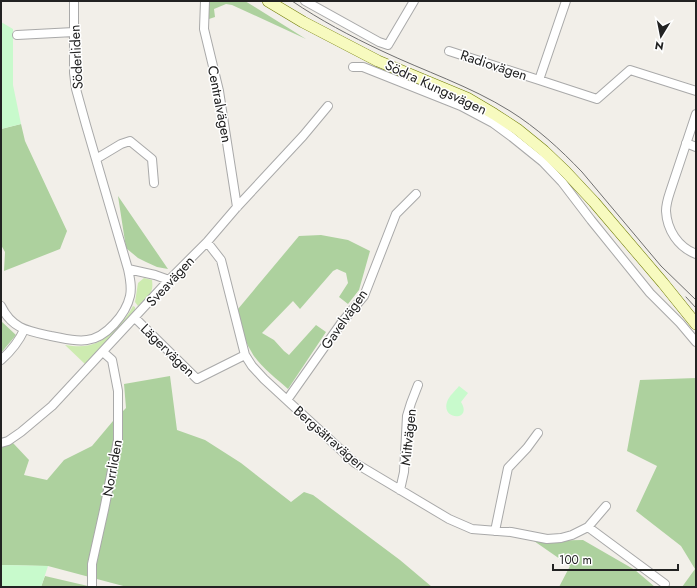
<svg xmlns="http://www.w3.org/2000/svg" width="697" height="588" viewBox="0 0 697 588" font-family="Jost,sans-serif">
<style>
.grass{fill:#cdebb0}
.forest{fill:#add19e}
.park{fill:#c8facc}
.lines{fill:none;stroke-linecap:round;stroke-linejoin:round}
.street-casing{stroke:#a9a9a9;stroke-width:10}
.secondary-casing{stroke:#707d05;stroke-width:12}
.street{stroke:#fff;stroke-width:8}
.secondary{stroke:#f7fabf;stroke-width:11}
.tram{stroke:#707070;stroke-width:1}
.labels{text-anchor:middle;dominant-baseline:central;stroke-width:3;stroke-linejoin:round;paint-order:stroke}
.street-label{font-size:14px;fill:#222;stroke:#fff}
</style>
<rect width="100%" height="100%" fill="#f2efe9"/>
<path class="grass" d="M144,278L152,280C154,294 148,296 138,306L135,302L138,283Z
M133,306L135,307V310L85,364L65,345C90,349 101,344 118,326C124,320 129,314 133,306Z"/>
<path class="forest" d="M207,1H245L306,39L232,5L226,4L214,9L215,17L209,19Z
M21,124L25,141L67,231L60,249L4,271L5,252L1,245V129Z
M118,196L168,269L157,267L146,262L138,258L126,248Z
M321,235L348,240L370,251L359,290L348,304L339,297L348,283L346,273L337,269L333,271L300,309L293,301L262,333L274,340L284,351L289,355L316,325L326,332L288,389C277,379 258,365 251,351C243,339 241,323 238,309L299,236Z
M1,321L16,335L1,353Z
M170,376L177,430L205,440L241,463L291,502L304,492L313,495L400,560L432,587H127L48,566L1,565V448L13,443L29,460L24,475L47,480L64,460L92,446L113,421L126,408L124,384Z
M696,378V587H682L695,569L681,546L636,511L657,466L627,451L640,380Z
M583,540L635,570L655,587H559L570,566L534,541Z
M45,576L88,586V587H41Z"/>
<path class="park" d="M1,22L13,29V85L21,124L1,129Z
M459,386L468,393L461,402C473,421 441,421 447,402C449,396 455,391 459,386Z
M1,565L48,566L41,587H1Z"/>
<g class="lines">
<defs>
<path id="street" d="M74,1V73L76,89L86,125L128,269L155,275L169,280
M205,1L204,29L219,91L237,207
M305,1L379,42L388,45L414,1
M566,1L539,80L597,99L630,70L696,91
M17,35L74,32
M449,51L539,80
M353,67H363L461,106L493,123L512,137L543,162L562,182L591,220L650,293L680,323L696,342
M696,114L670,192C668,198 666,205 666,211C667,230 678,247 696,254
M686,143L696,147
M96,159L121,144L130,141L152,159L154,183
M207,242L221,260L245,355L252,366L264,379L355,463L449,519L472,529L511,532L547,539L561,538L572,535L588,527L606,506
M1,306C12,329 28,331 51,336C63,338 75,342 87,340C106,338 126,314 130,296C132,287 130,278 128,269
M135,318L197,379L245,355
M1,360C10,352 19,341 24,330
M287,400L342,322L364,296L396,214L416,194
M1,443L8,441L21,432L52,406L169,280L207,242L237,207L303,136L328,106
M400,490L404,472L407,416L411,403L418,385
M588,527L665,584
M495,531L508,468L527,448L538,433
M92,587V564L104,510L118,440V391L112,360L103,352"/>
<path id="secondary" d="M268,1L303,22L378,61L467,98L494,114L517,129L544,151L565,171L594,202L663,283L696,324"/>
</defs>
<use href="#street" class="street-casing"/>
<use href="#secondary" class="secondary-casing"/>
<use href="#street" class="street"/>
<use href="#secondary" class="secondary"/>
<path class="tram" d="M292,1C320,20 350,36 382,51C424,71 470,86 510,111C537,128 560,149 582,172L661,266L696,300
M686,297L696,308"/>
</g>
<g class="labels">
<g class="street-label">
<text transform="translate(76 57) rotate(-93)">Söderliden</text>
<text transform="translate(494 65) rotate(18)">Radiovägen</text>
<text transform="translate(436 87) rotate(25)">Södra Kungsvägen</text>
<text transform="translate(220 104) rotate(79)">Centralvägen</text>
<text transform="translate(170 281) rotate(-47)">Sveavägen</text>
<text transform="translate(344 319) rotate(-55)">Gavelvägen</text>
<text transform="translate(168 350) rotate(44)">Lägervägen</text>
<text transform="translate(408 437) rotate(-84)">Mittvägen</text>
<text transform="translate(330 438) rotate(41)">Bergsätravägen</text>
<text transform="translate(112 468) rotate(-80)">Norrliden</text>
</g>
</g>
<rect width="697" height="588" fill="none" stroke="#222222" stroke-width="4"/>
<g transform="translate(661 36) rotate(190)" stroke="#ffffff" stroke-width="3" paint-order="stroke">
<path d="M0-3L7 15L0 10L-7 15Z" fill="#222222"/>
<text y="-6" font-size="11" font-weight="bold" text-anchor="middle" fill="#222222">N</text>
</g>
<path d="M553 564v6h125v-6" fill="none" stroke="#222222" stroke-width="2"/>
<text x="559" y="564" font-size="12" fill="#222222" stroke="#ffffff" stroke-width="3" paint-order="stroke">100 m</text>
</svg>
